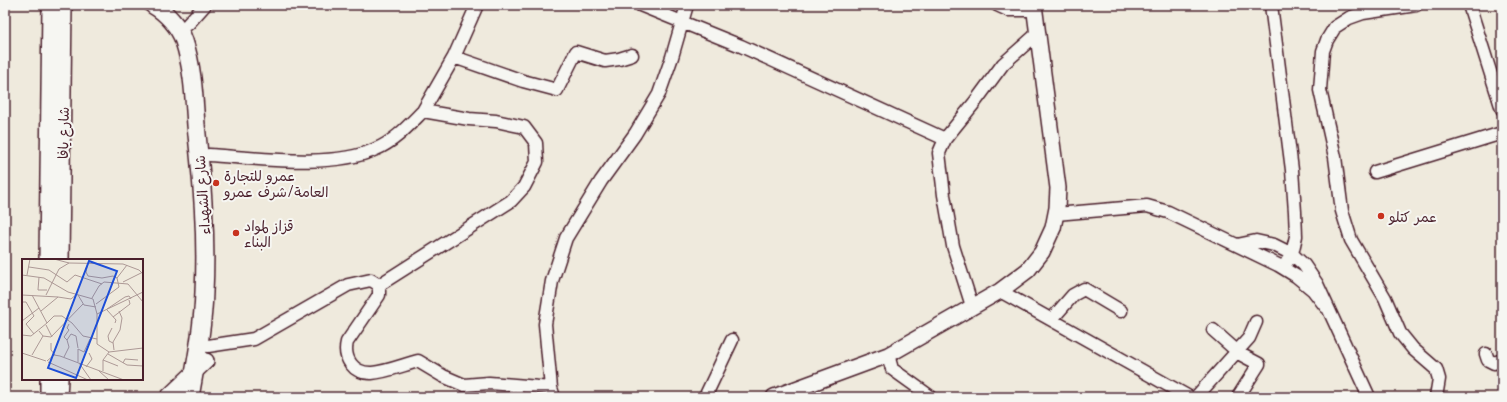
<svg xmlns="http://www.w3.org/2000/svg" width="1507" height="402" viewBox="0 0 1507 402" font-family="Mali,'Playpen Sans Arabic',sans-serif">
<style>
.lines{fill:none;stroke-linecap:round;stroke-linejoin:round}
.minor-casing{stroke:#4a1f2b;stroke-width:15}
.tertiary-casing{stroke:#4a1f2b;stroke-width:18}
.secondary-casing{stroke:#4a1f2b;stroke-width:20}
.minor{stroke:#f6f6f2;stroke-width:12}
.tertiary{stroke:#f6f6f2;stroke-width:15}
.secondary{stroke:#f6f6f2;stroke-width:17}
.poi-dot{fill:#c8321e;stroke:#f6f6f2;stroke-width:1.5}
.labels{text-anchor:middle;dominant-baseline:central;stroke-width:4;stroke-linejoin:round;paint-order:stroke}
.street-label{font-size:14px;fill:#4a1f2b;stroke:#f6f6f2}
.poi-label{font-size:14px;fill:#4a1f2b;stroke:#f6f6f2;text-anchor:start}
.inset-road{fill:none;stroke:#ad9996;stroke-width:1}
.view{fill:#1d4ed8;fill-opacity:0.15;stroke:#1d4ed8;stroke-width:2}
.inset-edge{fill:none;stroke:#4a1f2b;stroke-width:2}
</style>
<rect width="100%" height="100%" fill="#efeadd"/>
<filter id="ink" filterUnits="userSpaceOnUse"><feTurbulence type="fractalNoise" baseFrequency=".025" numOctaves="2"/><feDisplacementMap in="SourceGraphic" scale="8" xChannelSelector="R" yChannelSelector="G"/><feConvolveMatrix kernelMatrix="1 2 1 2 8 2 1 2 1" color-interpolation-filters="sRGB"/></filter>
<g filter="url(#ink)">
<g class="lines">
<defs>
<path id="minor" d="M640,5L741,46L945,139
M997,5L1008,10H1035
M1271,5L1292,170L1295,212L1296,236L1292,254L1283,268
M1416,5L1363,13L1349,18L1335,27L1327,40L1323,51L1320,90L1335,157L1342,211L1351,240L1385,298L1400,333L1413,349L1436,369L1439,379L1436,397
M1469,5L1502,109
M188,24L205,5
M454,57L477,5
M423,111L454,57L523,81L557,90L576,52L605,61L619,59L632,55
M209,155C256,158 333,169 376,149C395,141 409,125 423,111L469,119L496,121L524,127L536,143L537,162L524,187L511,201L379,285
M1375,172L1502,133
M1056,214L1147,206L1168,212L1278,265L1296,276L1313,290L1326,307
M1237,245L1256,241L1274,245L1292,254L1304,265L1317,284L1369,397
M1000,291L1189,397
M972,306L953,246L944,195L939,153L945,139L975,102L1003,64L1038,33
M1052,319L1073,295L1084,289L1121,311
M1213,330L1240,354L1259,364L1238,397
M208,346L254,339L348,285L371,280L379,285V295L347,342C343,358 353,374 372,373C386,372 403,365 418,361L443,376L464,385L489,383L551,388
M1486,354L1488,360L1494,363L1502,360
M888,355L892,369L931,397
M554,397L551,388L545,324L552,281L566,238L601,181L635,134L659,94L672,57L687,5
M705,397L732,340
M1196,397L1249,338L1256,322"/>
<path id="tertiary" d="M47,260L50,5
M61,260L64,5
M48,397V379
M59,397L60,379
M168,397L206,361
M774,397L888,355L1000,291L1028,270L1042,252L1053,228L1057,208L1058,188L1034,5"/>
<path id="secondary" d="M153,5C166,12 180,28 184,41C193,68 194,98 196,125C202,181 207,236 204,292C203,327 196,362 190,397"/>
</defs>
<use href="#minor" class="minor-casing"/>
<use href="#tertiary" class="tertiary-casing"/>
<use href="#secondary" class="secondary-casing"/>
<use href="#minor" class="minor"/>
<use href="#tertiary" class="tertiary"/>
<use href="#secondary" class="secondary"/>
</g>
</g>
<g class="poi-dot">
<circle cx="216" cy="183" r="4"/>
<circle cx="1381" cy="216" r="4"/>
<circle cx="236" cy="233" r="4"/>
</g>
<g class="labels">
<g class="street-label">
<text transform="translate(63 133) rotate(-89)">شارع يافا</text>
<text transform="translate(202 195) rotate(-94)">شارع الشهداء</text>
</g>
<g class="poi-label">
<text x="224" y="175">عمرو للتجارة<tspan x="224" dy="16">العامة/شرف عمرو</tspan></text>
<text x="1389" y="216">عمر كتلو</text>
<text x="244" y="225">قزاز لمواد<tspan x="244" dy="16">البناء</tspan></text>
</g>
</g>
<g transform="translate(22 259)">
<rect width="121" height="121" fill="#efeadd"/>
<path class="inset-road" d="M32,0L47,4M66,4L64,13L66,17L80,19L91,17L95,19M7,8L27,11L45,23L53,16L80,25M0,16L22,19L46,33L71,40L75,55V85L87,93M5,16L8,0M17,18L16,31H25M101,23L121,13M77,27L82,23L106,25L121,43M0,36L36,38L19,52M24,36L37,10L47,4L101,5L117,11L121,15M56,36L62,46L74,48M36,38L49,40L55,35M70,39L77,27M0,43H4L12,57L4,65L12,75M74,45L97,28L95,19L105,6M85,50L103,38L107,37L109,40M85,51L94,61L93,64M75,55L121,33M91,58L108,45L107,41M0,62L17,49M25,64L32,57H40L50,64L61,77L75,80M24,66L30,78M90,69L86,77L87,82L91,84M0,76L9,77L25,64L10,36M21,77L29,78L61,45M45,81L42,78L47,71L45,69L47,65M29,84V91L33,96M92,91L91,83L98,71L100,59L97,52M0,94L24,102M86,95L105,106L121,107M10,96L21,77L17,72M42,98L47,88L45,81L49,75L54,77L56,89M81,101L96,107M25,102L32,96L38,97L102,121M26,103L66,121M56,103V90L62,93L68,80M57,104L69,121M101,104L103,100L116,101M64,108L70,100L67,94M77,112L87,121M81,112V101L87,93L121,89"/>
<path class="view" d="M67,2L95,12L54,119L26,109Z"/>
<rect width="121" height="121" class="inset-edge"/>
</g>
<rect width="1507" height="402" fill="none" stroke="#f6f6f2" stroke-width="20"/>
<rect x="10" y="10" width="1487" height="382" fill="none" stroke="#4a1f2b" stroke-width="1.5" filter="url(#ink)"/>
</svg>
